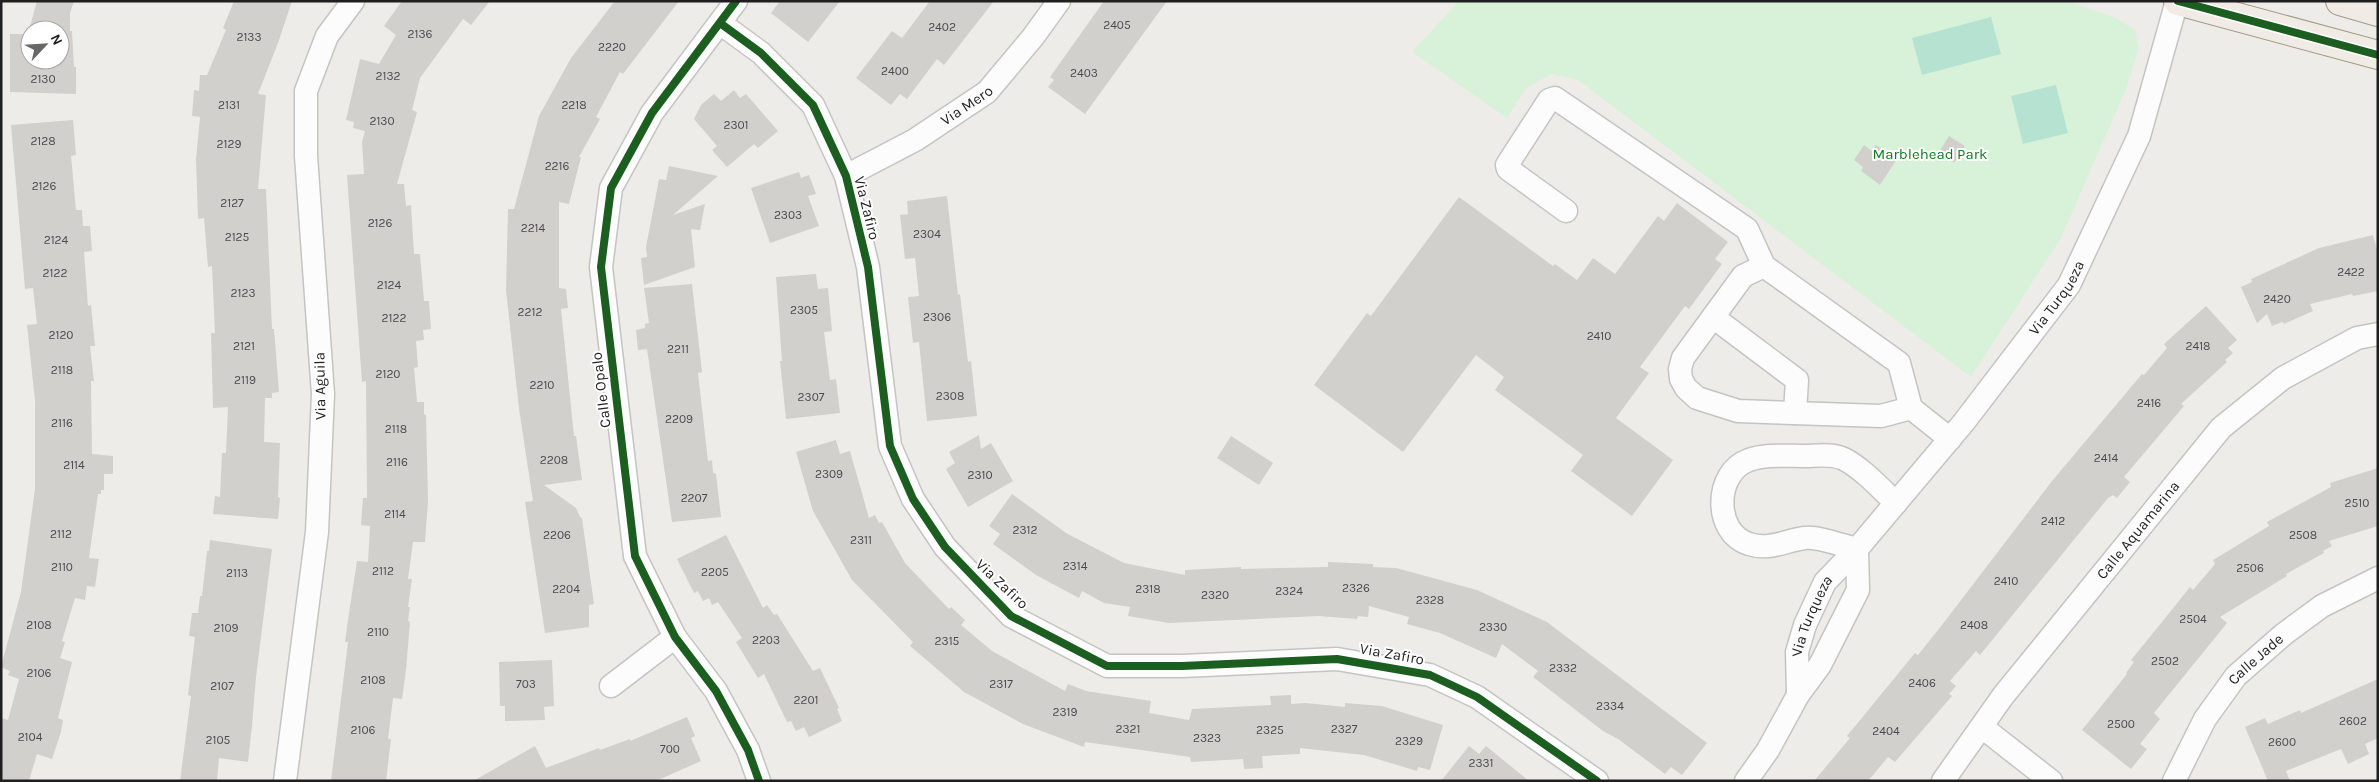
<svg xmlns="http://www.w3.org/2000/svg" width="2379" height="782" viewBox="0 0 2379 782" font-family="Karla,sans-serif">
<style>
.park{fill:#d8f2d9}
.pitch{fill:#b6e2d1}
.building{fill:#d2d0cd;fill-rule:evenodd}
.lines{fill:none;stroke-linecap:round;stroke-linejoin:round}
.minor-casing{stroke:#c4c4c2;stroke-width:25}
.major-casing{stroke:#a29b86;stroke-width:30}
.minor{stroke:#fcfcfc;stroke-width:22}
.major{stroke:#f0ece5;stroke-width:28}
.cycleway-casing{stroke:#fff;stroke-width:11}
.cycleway{stroke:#1b5e20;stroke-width:8}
.labels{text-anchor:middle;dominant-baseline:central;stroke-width:4;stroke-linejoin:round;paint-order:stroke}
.number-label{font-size:12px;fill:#4c4b4a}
.street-label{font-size:15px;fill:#1f1f1f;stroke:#fff}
.park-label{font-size:15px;fill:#127821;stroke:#fff}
</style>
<rect width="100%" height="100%" fill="#edece8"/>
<path class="park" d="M1459,1H2067L2116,18L2135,30L2139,48L2126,89L2061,238L1971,377L1578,80L1552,74L1526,88L1507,118L1412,52Z"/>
<path class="pitch" d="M1991,17L2001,54L1922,75L1912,38Z
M2056,85L2068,133L2023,144L2011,96Z"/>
<path class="building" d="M37,1H74L70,13V31H72L74,67H76V94L10,92V34H28ZM30,30H60V60H30Z
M234,1H292L278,43L258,94L266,95L258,189H266L272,329H274L279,392L272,393V398H265L264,442L280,443L278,497L280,498L278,519L213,514L215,496L220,497L222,453H226L228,407L213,408L211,333H215L212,266L208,267L204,218L198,219L196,159L200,117L192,116L194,90L199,91L200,75H207L226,30L223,28Z
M402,1H490L471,25L463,19L420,78L412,110L417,112L397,184H404L406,206L411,205L414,254H420L424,301H429L431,329L423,330L424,340L416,341L418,367L414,368L417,402H424V414L426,415L428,501L425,542H413L408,579H412L408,607H410L408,621L410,622L406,670L402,699L393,698L388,739H391L386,781H331L348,642H345L349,613L357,561L368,562L370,526L361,525L363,498H367L366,381L362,382L347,175L364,174L362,142L365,131L353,128L354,122L346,120L360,59L379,64L396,35L384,26Z
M615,1H679L623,74L620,72L596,117L600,119L579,157H581L569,204L559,202V288L566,289L568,308L561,309L574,436H576L582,480L544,485L576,508L580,517L582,518L594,604L589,605V627L545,633L525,502L533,501L519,409L506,290L508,209H514L539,116L571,58Z
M780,1H840L808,42L771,13Z
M930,1H994L944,65L937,59L907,99L900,94L891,105L856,78L892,31L902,38Z
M1104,1H1167L1085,114L1048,87L1054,80L1050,77Z
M734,90L740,98L746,94L778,131L758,148L754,144L727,167L712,150L717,146L694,119L701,105L714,94L721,101Z
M73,120L76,155L71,156L76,210H82L83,226H90L92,251L84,252L88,306L91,305L95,346H90L94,381H91L92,454L113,456V474H104V490H101V494H98L89,558L99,559L95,587L87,586L85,600L75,598L62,641L65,642L60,658L72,662L58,718L63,720L61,732L52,759L37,754L29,781H1V718L8,720L19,679L8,675L10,671L1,667L21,592L35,489V401L27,325L37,324L33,288L25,289L11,125Z
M1949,136L1965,146L1954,163L1939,152Z
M1864,145L1872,151L1876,145L1897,159L1880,185L1861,171L1863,167L1854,160Z
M669,166L718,176L673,215L705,204L700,230L691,229L695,267L644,285L641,258L647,257L646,247L659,179L666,180Z
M799,172L801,178L809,175L816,194L808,196L819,226L770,243L751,188Z
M947,196L958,295L960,294L968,362L971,361L977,416L927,421L919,342L913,343L908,297L919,296L915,258L905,259L900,215L908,214L907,201Z
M1459,197L1553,266L1555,264L1577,280L1593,258L1615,274L1658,216L1664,221L1677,203L1728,242L1715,259L1722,264L1689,309L1685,306L1640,367L1649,373L1616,418L1673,460L1632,516L1571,471L1583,455L1495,390L1504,377L1476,355L1403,452L1314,385L1367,313L1371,316Z
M2373,235L2378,253V291L2353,296L2352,294L2310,304L2313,311L2284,324L2282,322L2272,326L2267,314L2257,323L2241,287L2252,282L2251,279L2319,248Z
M816,274L818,289L828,288L832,331L824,332L830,380L836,379L840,413L786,419L780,361H782L776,277Z
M692,284L702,372L698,373L708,461L712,460L713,473L716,474L721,517L672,522L647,349L638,350L636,330L645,328V324L649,323L644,288Z
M2206,306L2237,340L2228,348L2233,353L2225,360L2227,362L2181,404L2184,406L2124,477L2130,482L2117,498L2113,495L2108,498L1980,655L1976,651L1950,681L1956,686L1949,694L1952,696L1895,762L1888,757L1868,781H1814L1850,738L1847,736L1915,653L1918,655L1942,625L2052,481L2142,374L2144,375L2167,348L2164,344Z
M979,435L981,449L991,443L1013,481L968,507L946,469L955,463L949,452Z
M1231,436L1273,463L1259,485L1217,458Z
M836,440L840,454L850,451L869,518L875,515L879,523L882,522L905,563L949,609L951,607L965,620L961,625L992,651L1065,691L1068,684L1086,691L1151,701L1149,713L1189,720L1192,709L1271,705L1270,696L1291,695V704L1306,703L1345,707V703L1382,706L1443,725L1430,770L1418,767L1417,771L1364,755L1300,748V754L1262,756L1263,768L1244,769L1243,759L1191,762L1190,757L1085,742L1084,747L1023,724L964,692L910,646L913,642L852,580L813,511L796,452Z
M2378,468V526L2329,541L2332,546L2323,551L2324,553L2286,574L2287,576L2220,617L2227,623L2154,713L2160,719L2140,744L2147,749L2131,769L2082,730L2127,674L2126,673L2134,662L2131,660L2162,622L2190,587L2193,590L2215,564L2213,560L2269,526L2267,522L2331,487L2330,483Z
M1012,494L1066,533L1124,563L1185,575V570L1241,567V569L1328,567V562L1373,564V567L1396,568L1477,590L1547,622L1707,743L1682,775L1671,767L1665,774L1618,739L1603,731L1533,677L1538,671L1502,644L1496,658L1440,633L1407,624L1409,617L1369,606L1368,617L1358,616L1357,619L1318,616L1169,623L1128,616L1130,607L1104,603L1082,591L1079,598L1036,575L993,544L1000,534L989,526Z
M726,535L763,608L767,605L774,615L777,614L813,671L820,668L839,708L837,709L842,721L809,737L804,727L796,731L791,721L787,722L764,674L758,678L736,642L742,638L718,602L712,605L709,598L703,601L698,591L694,593L677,559Z
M210,540L272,549L256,677L252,726L248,762L219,758L217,781H180L191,696L188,695L195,637L189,636L192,613H198L200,596H202L207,551H209Z
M552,660L554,706L544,707L545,720L505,721V706H500L499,662Z
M2378,679V738L2365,744L2369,754L2348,764L2341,749L2286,771L2290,781H2268L2245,727L2265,718L2268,724L2300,710L2301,713Z
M687,717L695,736L691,738L701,761L656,781H473L535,746L546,768L599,748L600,750L630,739V741Z
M1469,746L1479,754L1486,746L1529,781H1441Z"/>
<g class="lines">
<defs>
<g id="minor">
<path d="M736,1L652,113L611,188L601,267L635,556L675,637L716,691L748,750L759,781"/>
<path d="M720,23L761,53L813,105L846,176L868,267L890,446L913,499L945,547L1011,616L1107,666H1182L1337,659L1430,675L1477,697L1597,781"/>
<path id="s1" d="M846,176L915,140L987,92L1033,37L1059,1"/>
<path d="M1566,211L1508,169L1507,165L1549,100L1555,98L1747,229L1764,266"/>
<path d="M1713,317L1797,380L1795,413"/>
<path d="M1911,408L1881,416L1738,411L1697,398L1686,388L1681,379L1680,369L1683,358L1743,276L1764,266L1899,363L1911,408L1950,439"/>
<path d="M1857,549C1844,546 1817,536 1805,538C1786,540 1770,551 1749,544C1713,533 1714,472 1749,460C1765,454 1785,456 1802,456C1815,456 1832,453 1844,459C1863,469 1880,488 1896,503"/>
<path d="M611,686L675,637"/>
<path id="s2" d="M1798,695L1797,652L1805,625L1825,582L1857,549L1964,422L2069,285L2139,136L2177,1"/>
<path d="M1982,727L2051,781"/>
<path d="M285,781L317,532L323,394L306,156V91L327,36L353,1"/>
<path d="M1746,781L1768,750L1798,695L1820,665L1858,590L1857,549"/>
<path id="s3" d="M1943,781L2003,696L2221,428L2283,378L2357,338L2378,334"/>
<path id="s4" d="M2174,781L2205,719L2236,676L2284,634L2322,606L2378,578"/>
</g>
<path id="major" d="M2178,1L2378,55
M2340,1L2378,12"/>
</defs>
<use href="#minor" class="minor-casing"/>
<use href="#major" class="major-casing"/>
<use href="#minor" class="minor"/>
<use href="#major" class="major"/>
<defs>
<path id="cycleway" d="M736,1L652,113L611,188L601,267L635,556L675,637L716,691L748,750L759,781
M2178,1L2378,55
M720,23L761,53L813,105L846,176L868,267L890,446L913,499L945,547L1011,616L1107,666H1182L1337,659L1430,675L1477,697L1597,781"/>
</defs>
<use href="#cycleway" class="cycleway-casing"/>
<use href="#cycleway" class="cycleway"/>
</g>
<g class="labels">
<g class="number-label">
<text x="1117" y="25">2405</text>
<text x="942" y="27">2402</text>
<text x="420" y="34">2136</text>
<text x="249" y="37">2133</text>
<text x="612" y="47">2220</text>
<text x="895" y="71">2400</text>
<text x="1084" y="73">2403</text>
<text x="388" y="76">2132</text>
<text x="43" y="79">2130</text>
<text x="229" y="105">2131</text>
<text x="574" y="105">2218</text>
<text x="382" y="121">2130</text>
<text x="736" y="125">2301</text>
<text x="43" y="141">2128</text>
<text x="229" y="144">2129</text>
<text x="557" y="166">2216</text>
<text x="44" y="186">2126</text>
<text x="232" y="203">2127</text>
<text x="788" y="215">2303</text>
<text x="380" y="223">2126</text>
<text x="533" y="228">2214</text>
<text x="927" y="234">2304</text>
<text x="237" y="237">2125</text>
<text x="56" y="240">2124</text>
<text x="2351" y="272">2422</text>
<text x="55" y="273">2122</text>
<text x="389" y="285">2124</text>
<text x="243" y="293">2123</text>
<text x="2277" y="299">2420</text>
<text x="804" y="310">2305</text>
<text x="530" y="312">2212</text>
<text x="937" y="317">2306</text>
<text x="394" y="318">2122</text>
<text x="61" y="335">2120</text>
<text x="1599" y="336">2410</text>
<text x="244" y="346">2121</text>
<text x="2198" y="346">2418</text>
<text x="678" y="349">2211</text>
<text x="62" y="370">2118</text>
<text x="388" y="374">2120</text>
<text x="245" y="380">2119</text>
<text x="542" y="385">2210</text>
<text x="950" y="396">2308</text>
<text x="811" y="397">2307</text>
<text x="2149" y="403">2416</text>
<text x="679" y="419">2209</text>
<text x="62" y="423">2116</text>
<text x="396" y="429">2118</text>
<text x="2106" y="458">2414</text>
<text x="554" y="460">2208</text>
<text x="397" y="462">2116</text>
<text x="74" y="465">2114</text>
<text x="829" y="474">2309</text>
<text x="980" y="475">2310</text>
<text x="694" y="498">2207</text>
<text x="2357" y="503">2510</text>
<text x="395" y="514">2114</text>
<text x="2053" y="521">2412</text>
<text x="1025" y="530">2312</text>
<text x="61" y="534">2112</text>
<text x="557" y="535">2206</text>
<text x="2303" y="535">2508</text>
<text x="861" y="540">2311</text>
<text x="1075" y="566">2314</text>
<text x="62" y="567">2110</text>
<text x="2250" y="568">2506</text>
<text x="383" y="571">2112</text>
<text x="715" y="572">2205</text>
<text x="237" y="573">2113</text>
<text x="2006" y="581">2410</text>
<text x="1356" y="588">2326</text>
<text x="566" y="589">2204</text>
<text x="1148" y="589">2318</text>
<text x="1289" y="591">2324</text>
<text x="1215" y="595">2320</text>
<text x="1430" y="600">2328</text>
<text x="2193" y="619">2504</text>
<text x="39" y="625">2108</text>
<text x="1974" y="625">2408</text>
<text x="1493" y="627">2330</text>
<text x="226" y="628">2109</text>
<text x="378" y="632">2110</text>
<text x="766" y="640">2203</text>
<text x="947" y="641">2315</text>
<text x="2165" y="661">2502</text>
<text x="1563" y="668">2332</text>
<text x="39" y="673">2106</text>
<text x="373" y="680">2108</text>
<text x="1922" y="683">2406</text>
<text x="526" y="684">703</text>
<text x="1001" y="684">2317</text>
<text x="222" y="686">2107</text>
<text x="806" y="700">2201</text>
<text x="1610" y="706">2334</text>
<text x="1065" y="712">2319</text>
<text x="2353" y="721">2602</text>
<text x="2121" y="724">2500</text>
<text x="1128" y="729">2321</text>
<text x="1344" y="729">2327</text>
<text x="363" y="730">2106</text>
<text x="1270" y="730">2325</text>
<text x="1886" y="731">2404</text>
<text x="30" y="737">2104</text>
<text x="1207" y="738">2323</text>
<text x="218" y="740">2105</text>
<text x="1409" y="741">2329</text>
<text x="2282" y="742">2600</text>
<text x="670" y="749">700</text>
<text x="1481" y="763">2331</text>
</g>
<g class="street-label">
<text stroke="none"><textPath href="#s1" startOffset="140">Via Mero</textPath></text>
<text transform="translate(867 208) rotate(76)">Via Zafiro</text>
<text stroke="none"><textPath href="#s2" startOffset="486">Via Turqueza</textPath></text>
<text transform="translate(320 386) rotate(-91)">Via Aguila</text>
<text transform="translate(601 390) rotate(-97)">Calle Opalo</text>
<text stroke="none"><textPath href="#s3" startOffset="318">Calle Aquamarina</textPath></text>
<text transform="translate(1002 584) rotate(43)">Via Zafiro</text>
<text stroke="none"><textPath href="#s2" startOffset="82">Via Turqueza</textPath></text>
<text transform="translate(1392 654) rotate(10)">Via Zafiro</text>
<text stroke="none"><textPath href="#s4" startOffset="148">Calle Jade</textPath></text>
</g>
<g class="park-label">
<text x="1930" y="154">Marblehead Park</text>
</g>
</g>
<rect width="2379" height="782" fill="none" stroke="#1f1f1f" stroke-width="5"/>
<g transform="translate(45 45) rotate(65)"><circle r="24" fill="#ffffff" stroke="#a5a5a5"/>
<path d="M0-4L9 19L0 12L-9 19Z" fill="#676765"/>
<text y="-8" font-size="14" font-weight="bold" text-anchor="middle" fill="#1f1f1f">N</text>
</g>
</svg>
